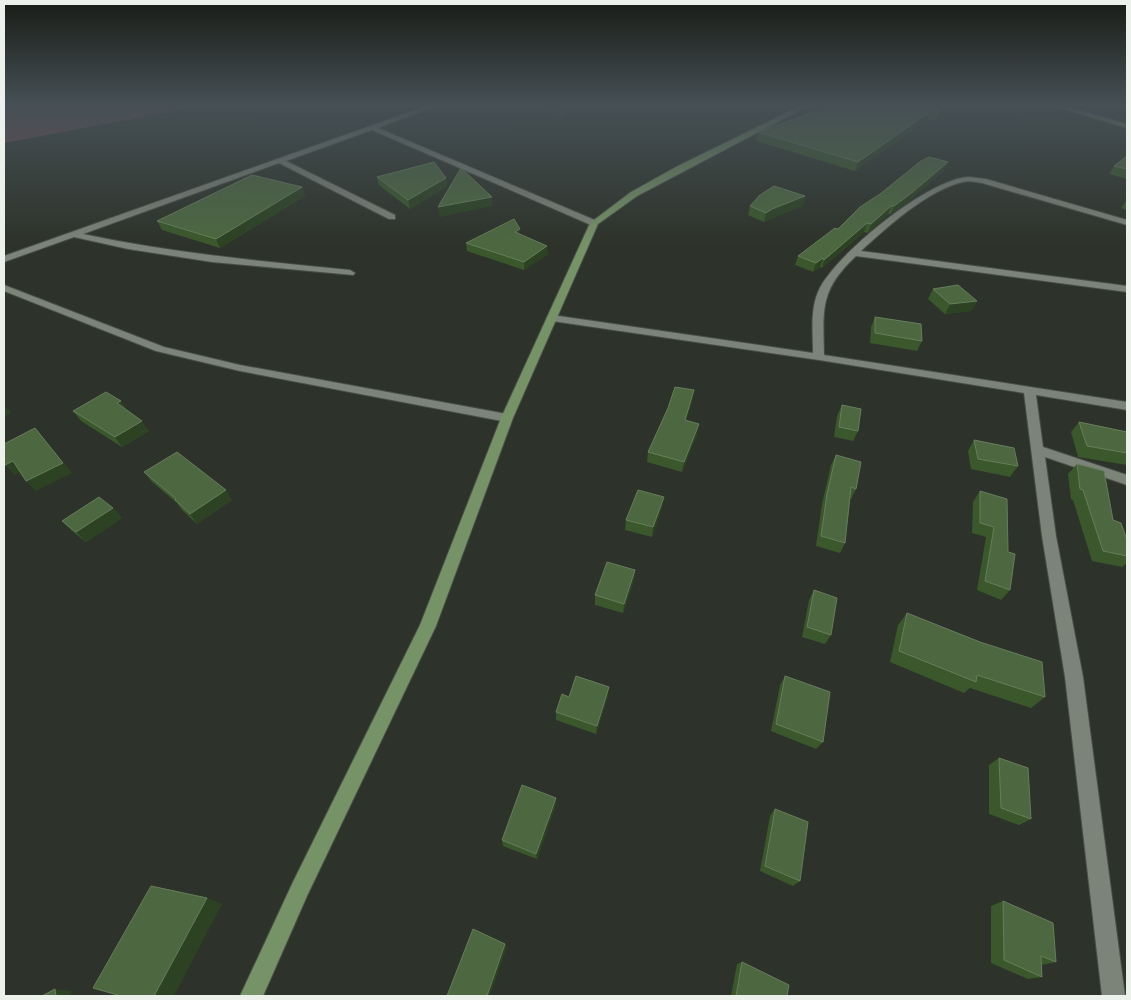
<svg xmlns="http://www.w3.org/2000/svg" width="1131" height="1000" viewBox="0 0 1131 1000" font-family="'DM Sans',sans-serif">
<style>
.green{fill:#734952}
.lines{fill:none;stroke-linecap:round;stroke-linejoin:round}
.minor-casing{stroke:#494e46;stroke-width:2}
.secondary-casing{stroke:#494e46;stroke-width:2}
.minor{fill:#7c8379;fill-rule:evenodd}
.secondary{fill:#769367;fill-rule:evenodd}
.wall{fill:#3a582b}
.shaded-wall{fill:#2c4222}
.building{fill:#4d6840;stroke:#667e5b}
</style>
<rect width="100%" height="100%" fill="#2d332a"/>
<path class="green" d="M4,104H212L4,143Z"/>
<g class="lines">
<defs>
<path id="minor" d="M432,104H441L378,128L597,221V225H591L372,130L286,161L395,215V219H389L279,163L83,234C171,253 260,261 350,270L355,273L353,275L212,262L128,249L74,237L4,262V256Z
M969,177L986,179L1127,220V225L982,183C976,182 969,180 963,182C928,190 887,227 861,251L1127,286V292L856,256C820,290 823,308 824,355L1127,402V410L1036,395L1043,447L1127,475V485L1045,457L1056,536L1083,677L1125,996H1102L1065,677L1042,536L1024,393L819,360L552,321L547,318L552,315L813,353C813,333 810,311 818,292C832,257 929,178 969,177Z
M4,285L164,347L240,365L507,414L513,418L507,422L240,371L156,351L4,291Z"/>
<path id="secondary" d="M804,104H812L637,196L598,224L513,418L436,626L307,896L263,996H240L293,882L420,625L501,418L590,223L631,192L676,167Z
M1047,104H1057L1127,124V128Z"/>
</defs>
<use href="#minor" class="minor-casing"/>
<use href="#secondary" class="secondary-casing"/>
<use href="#minor" class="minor"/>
<use href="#secondary" class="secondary"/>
</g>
<path class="wall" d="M517,104H589L564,116Z
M951,104L934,121L928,120L855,171L756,141L758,132Z
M1127,156V179L1109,174L1114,166Z
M944,170L906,203L891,214H888L868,233L864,232L822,268L820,267L813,272L795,265L798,256L838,229L880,194Z
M377,177L446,178L447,186L410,209L379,185Z
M302,187L305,196L220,248L162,230L157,221Z
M805,196L802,206L770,219L764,222L748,215L750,206Z
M1127,199V210L1121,208L1126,201Z
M520,235L548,254L524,270L467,251L466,243Z
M933,289L977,301L971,311L945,314L928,299Z
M875,317L922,341L917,351L870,343L871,327Z
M692,401L686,420L697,434L682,472L647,462L648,452Z
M842,405L858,431L853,441L834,437L837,416Z
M73,411L149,431L122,447L81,421Z
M1079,422L1127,432V465L1078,457L1071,432Z
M974,440L1018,466L1010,477L971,469L968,451Z
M836,455L856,489L851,499H850L845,543L840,553L816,546L822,504L831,465Z
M1077,464L1113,520L1127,540V563L1122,567L1092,561L1073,500L1071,499L1068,474Z
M144,472L232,500L197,524L182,510L177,503L152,482Z
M980,491L1008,552L1010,590L1001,600L977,590L986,537L972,533L973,502Z
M664,497L662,507L652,537L625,530L626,520Z
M113,508L122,518L86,542L72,531L62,521Z
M635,570L634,580L623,613L595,605V595Z
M814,590L831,635L825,644L802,637L809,600Z
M907,613L1045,697L1031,708L970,688L964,693L890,662L898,625Z
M785,676L823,742L816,749L771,731L780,685Z
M608,695L596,734L556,720V712Z
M999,758L1031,819L1019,825L989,814V765Z
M556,804L537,859L503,846L502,840Z
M775,809L800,881L793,886L760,871L770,816Z
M1003,901L1056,962L1042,965V977L1028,979L991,963V906Z
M742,962L787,996H731L737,964Z"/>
<path class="shaded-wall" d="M564,104H589L564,116Z
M946,104H951L934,121L938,113Z
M931,111L928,120L855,171L858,162Z
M948,162L944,170L906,203L891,214L894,206Z
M446,178L447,186L410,209L408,200Z
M302,187L305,196L220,248L216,239Z
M805,196L802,206L770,219L764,222L766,213L772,209Z
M492,197V206L440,217L438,207Z
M891,206L888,214L868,233L871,224Z
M867,223L864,232L822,268L824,260Z
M520,229V237L515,232Z
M547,246L548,254L524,270V262Z
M823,258L820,267L813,272L816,263Z
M977,301L971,311L945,314L950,304Z
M694,390L692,401L683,430L685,420Z
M121,401L128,411L117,403Z
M4,405L11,413L4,417Z
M142,421L149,431L122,447L115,437Z
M699,424L697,434L682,472L684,462Z
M35,428L72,473L36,491L26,481Z
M13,461L22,471L15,475L5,465Z
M226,490L232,500L197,524L190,514Z
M664,497L662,507L652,537L653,527Z
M113,508L122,518L86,542L76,532Z
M635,570L634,580L623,613L624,604Z
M609,687L608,695L596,734L597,726Z
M556,798V804L537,859L536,854Z
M207,898L222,904L174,996H154Z
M505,944L507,947L490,996H487Z
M55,989L71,991L72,996H56Z"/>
<path class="building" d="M835,104H946L938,113L931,111L858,162L758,132Z
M1127,156V169L1114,166Z
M929,157L948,162L909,195L894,206H891L871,224L867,223L824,260L823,258L816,263L798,256L835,228L838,229L860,207L880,194L921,161Z
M434,162L446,178L408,200L377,177Z
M461,168L492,197L438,207Z
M252,175L302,187L216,239L157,221Z
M774,186L805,196L772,209L766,213L750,206L760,195Z
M514,219L520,229L515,232L547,246L524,262L466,243Z
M958,285L977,301L950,304L933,289Z
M875,317L921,324L922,341L875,333Z
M675,387L694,390L685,420L699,424L684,462L648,452L668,408Z
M106,392L121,401L117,403L142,421L115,437L73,411Z
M842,405L861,409L858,431L839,427Z
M1079,422L1127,432V453L1087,446Z
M35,428L63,463L26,481L13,461L5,465L4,463V444Z
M974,440L1014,448L1018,466L978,459Z
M177,452L226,490L190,514L175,500L176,499L144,472Z
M836,455L861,462L856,489L851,487L845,543L821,536L827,494Z
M1077,464L1104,471L1113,520L1121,523L1127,540V556L1103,551L1083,490L1080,489Z
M638,490L664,497L653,527L626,520Z
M980,491L1007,499L1008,552L1015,554L1010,590L985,581L994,527L980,523Z
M99,497L113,508L76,532L62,521Z
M607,562L635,570L624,604L595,595Z
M814,590L837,598L831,635L807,627Z
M907,613L980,642L1042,662L1045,697L977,675L976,682L899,651Z
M576,676L609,687L597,726L556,712L562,694L569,697Z
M785,676L830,692L823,742L776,724Z
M999,758L1028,768L1031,819L1001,808Z
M522,785L556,798L536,854L502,840Z
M775,809L808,822L800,881L765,866Z
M151,886L207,898L154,996H121L93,988Z
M1003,901L1053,923L1056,962L1041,956L1042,977L1004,960Z
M473,929L505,944L487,996H447Z
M742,962L789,985L787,996H736Z
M55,989L56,996H42Z"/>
<linearGradient id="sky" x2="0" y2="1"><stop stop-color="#191c17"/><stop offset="0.43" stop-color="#465055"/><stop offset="1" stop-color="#465055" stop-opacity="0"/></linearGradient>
<rect width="1131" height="244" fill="url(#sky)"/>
<rect width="1131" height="1000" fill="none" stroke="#edf1eb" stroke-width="10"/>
</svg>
